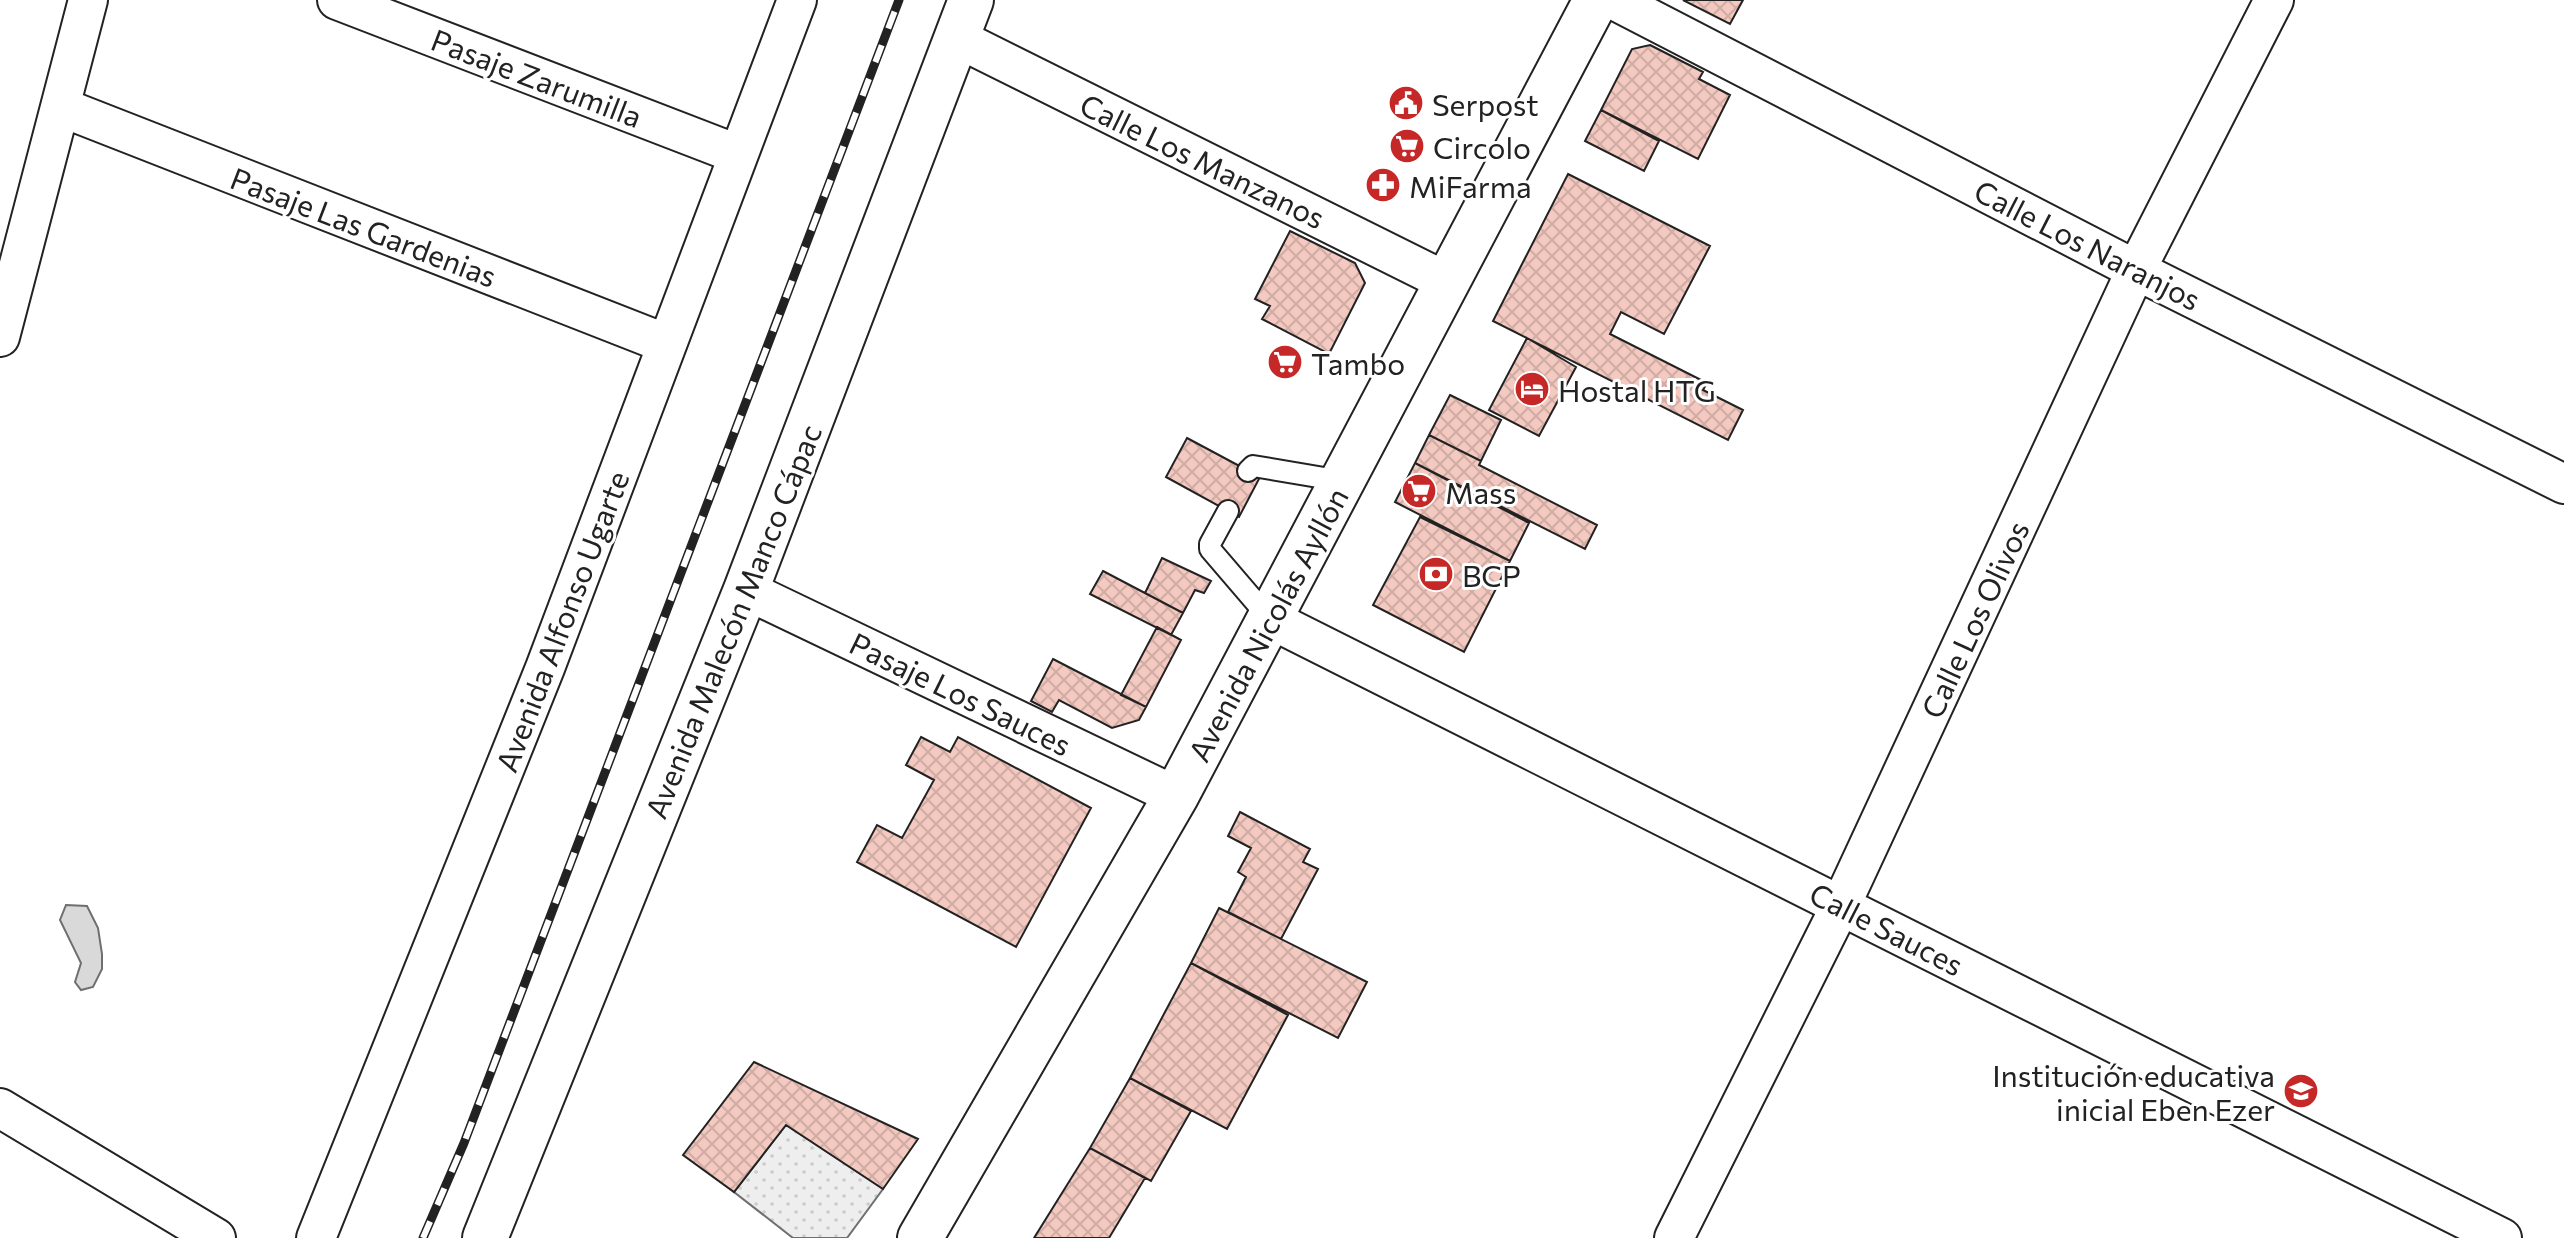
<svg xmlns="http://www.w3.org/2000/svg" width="2564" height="1238" viewBox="0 0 2564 1238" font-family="Commissioner,sans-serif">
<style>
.grass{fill:url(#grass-dots);stroke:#6f6f6f;stroke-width:2}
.water{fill:#d9d9d9;stroke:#6f6f6f;stroke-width:2}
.building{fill:url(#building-cross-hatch);stroke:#222;stroke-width:2}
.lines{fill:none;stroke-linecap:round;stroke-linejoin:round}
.service-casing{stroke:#222;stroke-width:24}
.minor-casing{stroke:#222;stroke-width:42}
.trunk-casing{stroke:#222;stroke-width:48}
.service{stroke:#fff;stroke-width:20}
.minor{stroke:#fff;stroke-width:38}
.trunk{stroke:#fff;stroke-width:44}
.rail-casing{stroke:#222;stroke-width:9}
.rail{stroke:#fff;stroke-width:6;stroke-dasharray:18;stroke-linecap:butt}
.labels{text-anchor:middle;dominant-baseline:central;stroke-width:6;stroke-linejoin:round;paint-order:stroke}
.street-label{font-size:30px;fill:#222;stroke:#fff}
.poi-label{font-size:30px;fill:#222;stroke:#fff;text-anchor:start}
</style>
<defs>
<pattern id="grass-dots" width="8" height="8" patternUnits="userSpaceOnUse" patternTransform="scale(2)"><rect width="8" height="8" fill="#eee"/><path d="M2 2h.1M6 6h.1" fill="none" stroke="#ccc" stroke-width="1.8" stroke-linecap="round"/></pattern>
<pattern id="building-cross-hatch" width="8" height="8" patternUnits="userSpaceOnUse" patternTransform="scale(2)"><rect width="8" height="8" fill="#f3c9c0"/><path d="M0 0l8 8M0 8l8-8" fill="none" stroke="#d0aca5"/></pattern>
</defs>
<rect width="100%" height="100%" fill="#fff"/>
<path class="grass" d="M786,1125L883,1189L847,1238H793L734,1192Z"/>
<path class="water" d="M66,905L87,906L98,928L102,954V969L93,987L81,990L75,982L81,963L60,920Z"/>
<path class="building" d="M1683,0H1743L1730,24Z
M1650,45L1703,72L1699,79L1730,95L1698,159L1601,110L1632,49Z
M1601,110L1659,141L1644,171L1585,141Z
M1568,174L1710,246L1664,334L1621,312L1610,334L1707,383L1703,390L1743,410L1728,440L1493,321Z
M1290,231L1355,263L1365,283L1329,354L1262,319L1270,306L1255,299Z
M1527,338L1576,367L1539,436L1489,410Z
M1450,395L1501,420L1481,461L1429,435Z
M1429,435L1481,461L1479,465L1597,525L1585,549L1415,463Z
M1187,438L1260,477L1239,517L1166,477Z
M1415,463L1529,523L1510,561L1395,502Z
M1420,517L1510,561L1464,652L1373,605Z
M1162,558L1211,581L1204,593L1195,590L1183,613L1145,593Z
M1103,571L1183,613L1171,635L1090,594Z
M1157,627L1181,640L1146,707L1121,695Z
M1053,659L1146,707L1139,720L1112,728L1059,700L1052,712L1031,701Z
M921,737L950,752L958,737L1091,808L1016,947L857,862L877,825L902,838L934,780L906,765Z
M1240,812L1310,849L1303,862L1318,869L1281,939L1228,912L1246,877L1238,872L1251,848L1228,836Z
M1219,908L1367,982L1338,1038L1191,963Z
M1191,963L1288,1015L1227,1129L1130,1078Z
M754,1062L918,1139L883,1189L786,1125L734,1192L683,1155Z
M1130,1078L1191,1111L1151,1181L1090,1148Z
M1090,1148L1145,1178L1109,1238H1034Z"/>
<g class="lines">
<defs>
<path id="service" d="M1248,471L1253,466L1342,481
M1228,511L1210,544V549L1270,619"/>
<path id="minor" d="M337,0L737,154
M1614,0L2136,270L2564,484
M959,39L1447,282
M61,107L667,344
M0,337L88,0
M746,590L1176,796
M1270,619L2502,1238
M0,1108L216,1238
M316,1238L545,668L797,0
M1674,1238L1841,905L2136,270L2274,0"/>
<path id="trunk" d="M485,1238L746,590L971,0
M920,1238L1176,796L1596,0"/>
</defs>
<use href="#service" class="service-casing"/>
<use href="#minor" class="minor-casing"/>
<use href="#trunk" class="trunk-casing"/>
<use href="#service" class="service"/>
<use href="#minor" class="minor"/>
<use href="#trunk" class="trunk"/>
<defs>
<path id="rail" d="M423,1238L464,1143L899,0"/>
</defs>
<use href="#rail" class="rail-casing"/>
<use href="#rail" class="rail"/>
</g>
<defs>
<symbol id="civic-disc" viewBox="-11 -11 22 22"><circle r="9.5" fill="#c62828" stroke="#fff"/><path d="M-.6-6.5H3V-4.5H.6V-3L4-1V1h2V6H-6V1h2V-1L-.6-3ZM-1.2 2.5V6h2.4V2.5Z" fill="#fff"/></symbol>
<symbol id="supermarket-disc" viewBox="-11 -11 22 22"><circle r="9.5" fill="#c62828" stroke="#fff"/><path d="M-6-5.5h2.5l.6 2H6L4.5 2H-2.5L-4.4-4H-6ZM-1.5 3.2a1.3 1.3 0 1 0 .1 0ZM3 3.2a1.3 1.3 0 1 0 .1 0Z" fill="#fff"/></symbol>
<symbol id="pharmacy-disc" viewBox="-11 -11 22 22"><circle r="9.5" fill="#c62828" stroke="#fff"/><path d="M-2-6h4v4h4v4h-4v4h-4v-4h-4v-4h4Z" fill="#fff"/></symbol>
<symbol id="hotel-disc" viewBox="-11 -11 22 22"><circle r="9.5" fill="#c62828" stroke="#fff"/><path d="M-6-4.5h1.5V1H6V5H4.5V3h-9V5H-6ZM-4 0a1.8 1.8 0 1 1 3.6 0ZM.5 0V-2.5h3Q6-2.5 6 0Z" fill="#fff"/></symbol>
<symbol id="bank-disc" viewBox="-11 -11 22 22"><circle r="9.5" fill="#c62828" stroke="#fff"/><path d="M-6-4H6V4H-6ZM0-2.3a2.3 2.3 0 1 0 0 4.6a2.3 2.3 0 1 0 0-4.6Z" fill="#fff"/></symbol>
<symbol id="school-disc" viewBox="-11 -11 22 22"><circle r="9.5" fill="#c62828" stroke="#fff"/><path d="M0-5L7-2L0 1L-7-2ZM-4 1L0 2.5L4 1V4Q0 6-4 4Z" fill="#fff"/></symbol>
</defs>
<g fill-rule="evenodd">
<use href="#civic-disc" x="1386" y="83" width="40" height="40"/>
<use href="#supermarket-disc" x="1387" y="126" width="40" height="40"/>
<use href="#pharmacy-disc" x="1363" y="165" width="40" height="40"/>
<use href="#supermarket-disc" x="1265" y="342" width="40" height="40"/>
<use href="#hotel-disc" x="1512" y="369" width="40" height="40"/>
<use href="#supermarket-disc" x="1399" y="471" width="40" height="40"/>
<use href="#bank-disc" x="1416" y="554" width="40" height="40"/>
<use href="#school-disc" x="2281" y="1071" width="40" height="40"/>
</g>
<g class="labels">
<g class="street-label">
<text transform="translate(537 77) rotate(21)">Pasaje Zarumilla</text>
<text transform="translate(1203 160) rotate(26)">Calle Los Manzanos</text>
<text transform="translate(364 226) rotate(21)">Pasaje Las Gardenias</text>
<text transform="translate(2088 244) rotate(27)">Calle Los Naranjos</text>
<text transform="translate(1974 619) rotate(-65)">Calle Los Olivos</text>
<text transform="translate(561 621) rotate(-69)">Avenida Alfonso Ugarte</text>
<text transform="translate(732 621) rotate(-68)">Avenida Malecón Manco Cápac</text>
<text transform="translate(1267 624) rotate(-62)">Avenida Nicolás Ayllón</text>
<text transform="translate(961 693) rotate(26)">Pasaje Los Sauces</text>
<text transform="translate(1887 928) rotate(27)">Calle Sauces</text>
</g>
<g class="poi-label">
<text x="1432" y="103">Serpost</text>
<text x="1433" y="146">Circolo</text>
<text x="1409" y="185">MiFarma</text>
<text x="1311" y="362">Tambo</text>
<text x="1558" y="389">Hostal HTG</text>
<text x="1445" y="491">Mass</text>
<text x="1462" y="574">BCP</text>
<text x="2275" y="1074" text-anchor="end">Institución educativa<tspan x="2275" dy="34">inicial Eben Ezer</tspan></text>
</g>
</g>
</svg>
